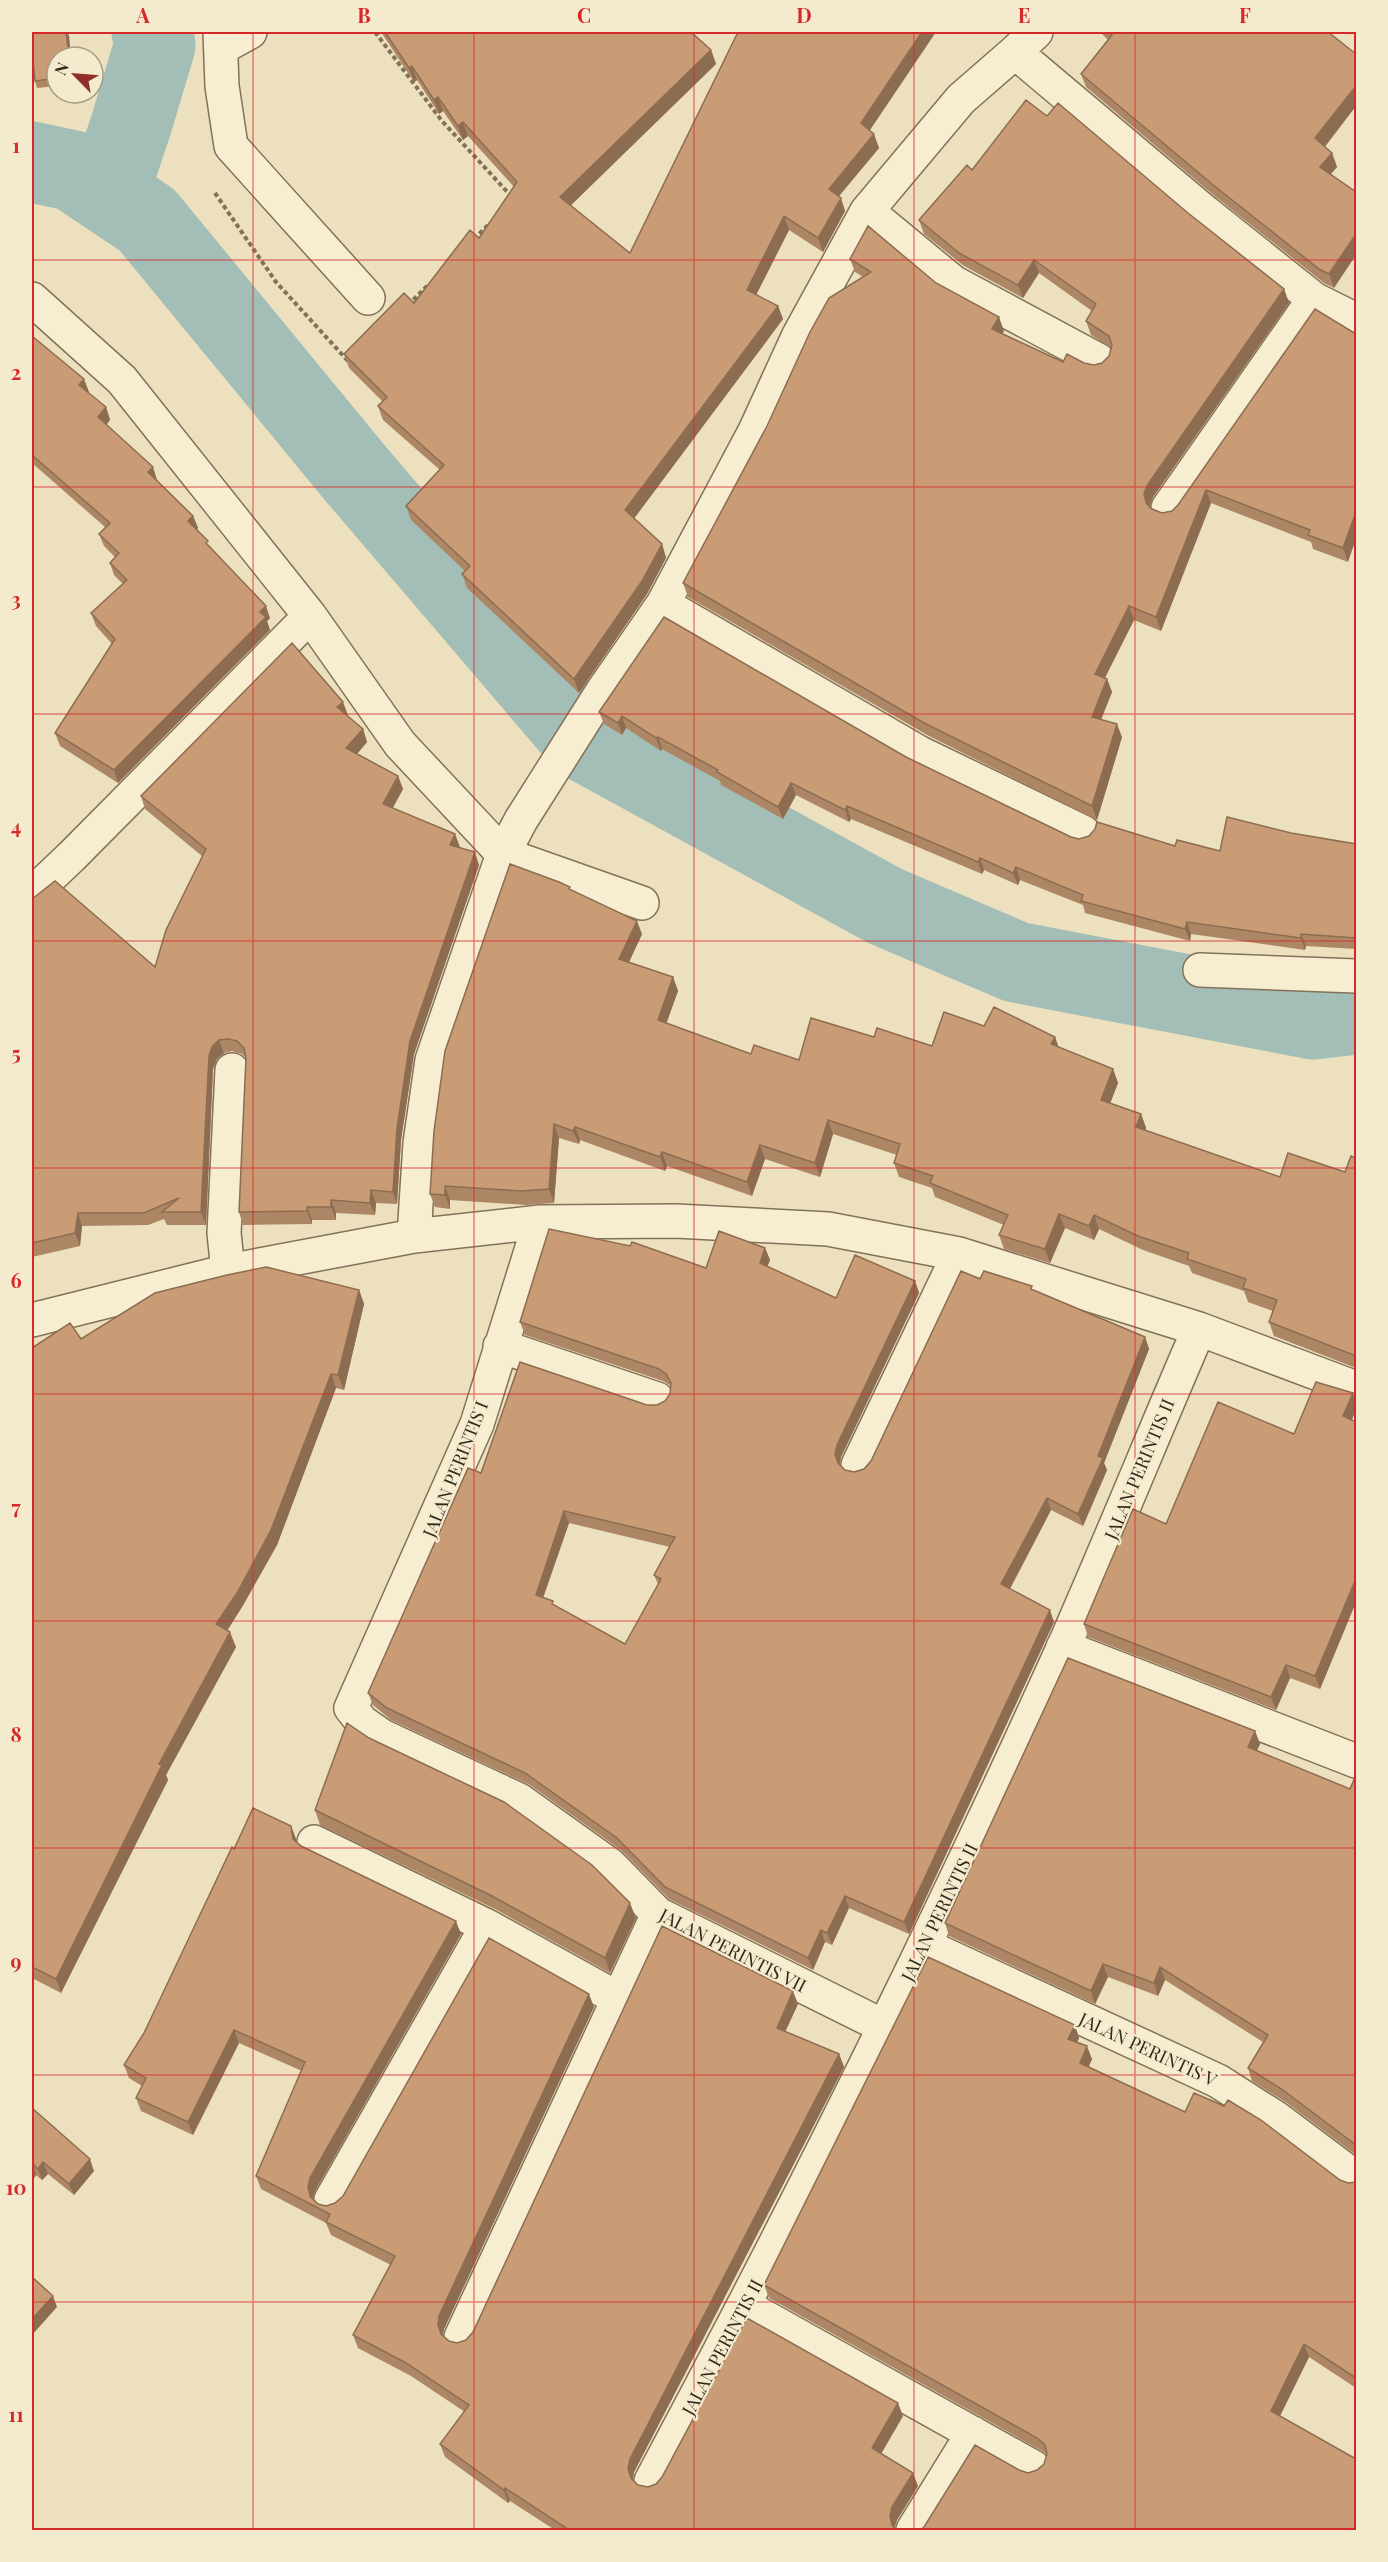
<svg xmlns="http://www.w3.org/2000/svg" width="1388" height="2562" viewBox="0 0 1388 2562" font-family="'Playfair Display',serif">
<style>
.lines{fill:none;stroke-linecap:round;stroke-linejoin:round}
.river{stroke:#a2beb7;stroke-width:81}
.minor-casing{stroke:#837158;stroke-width:36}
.path{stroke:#837158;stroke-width:4;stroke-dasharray:4.5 3;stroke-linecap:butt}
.minor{stroke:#f7eed1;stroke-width:33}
.wall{fill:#ad8665;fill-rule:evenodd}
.shaded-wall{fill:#8d6d52}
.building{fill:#c99c75;stroke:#8d6d52;stroke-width:1.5;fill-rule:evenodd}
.grid{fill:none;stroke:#d62828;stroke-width:1.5;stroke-opacity:0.55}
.labels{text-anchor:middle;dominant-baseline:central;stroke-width:4.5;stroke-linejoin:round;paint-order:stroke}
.street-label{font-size:18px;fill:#33281c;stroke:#f4eace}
.neatline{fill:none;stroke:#d62828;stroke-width:2}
.grid-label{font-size:20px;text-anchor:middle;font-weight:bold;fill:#d62828}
</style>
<rect width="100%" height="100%" fill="#ece0bf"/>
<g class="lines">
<path class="river" d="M32,162L74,171L147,220L355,473L584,741L885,906L1016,962L1313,1019L1356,1014
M108,194L131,125L155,45L152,32"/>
<defs>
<path id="minor" d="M220,32L222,86L231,146L368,298
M221,48L250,32
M1015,52L1205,212L1314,299L1356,320
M867,211L953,282L1098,360
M32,299L122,380L310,616L400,744L503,854L642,903
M1168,508L1314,299
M663,604L920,753L1083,832
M32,894L72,856L310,616
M1200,970L1356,976
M540,1222L477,1424L351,1708L362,1722L382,1736L519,1800L610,1865L658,1914L883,2026
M414,1236L420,1143L432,1060L503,854L521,820L602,692L663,604L755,431L798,337L867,211L961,99L1015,52L1036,32
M228,1271L224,1233L232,1070
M32,1320L228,1271L414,1236L540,1222L676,1221L828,1229L959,1254L1199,1329L1356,1388
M500,1346L657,1399
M858,1465L959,1254
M1063,1647L1356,1761
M314,1842L487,1926L617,1998
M924,1945L1218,2081L1276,2118L1356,2178
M331,2200L487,1926
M745,2306L1033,2467
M461,2337L658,1914
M651,2481C797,2208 936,1930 1063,1648C1110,1542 1153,1435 1199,1329
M913,2530L973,2433"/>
</defs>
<use href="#minor" class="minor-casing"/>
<path class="path" d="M375,32L442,121L512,197
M215,193L276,282L348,361
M474,239L490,223
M408,305L428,285"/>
<use href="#minor" class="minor"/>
</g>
<path class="wall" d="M381,32H691L711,50L716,64L571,205L630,253L870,130L879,148L839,196L845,211L823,252L789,230L756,295L778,306L783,319L634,518L662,544L666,558L647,594L579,693L467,588L462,574L465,571L411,520L406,506L440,470L383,420L378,406L382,401L349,368L344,354L414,303L479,238L514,187L468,136L463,140L443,111L439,114L417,80L414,82Z
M1100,32H1328L1356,106L1325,147L1332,153L1337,167L1330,174L1334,288L1324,283L1217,198L1086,87L1081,74L1108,40Z
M69,35L57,57V86L37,88L35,81Z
M1047,116L1188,213L1284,289L1289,303L1153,497L1149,507L1152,509L1162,513L1172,511L1178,505L1315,309L1348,562L1313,549L1311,542L1211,503L1161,631L1134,620L1105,678L1107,679L1112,692L1101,719L1122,737L1097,820L929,736L688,597L683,583L863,277L855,272L850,259L936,283L1004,331L1002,333L1063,362L1084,363L1094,365L1102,363L1109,356L1111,348L1091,335L1086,321L1092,311L1039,273L1023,298L964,266L924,234L919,220L972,170Z
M32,332L34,338L89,392L88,393L106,407L110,420L106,425L157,480L193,516L198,528L196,530L211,549L270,618L267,621L270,630L118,783L60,746L55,733L112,644L96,626L91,613L123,584L114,575L110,563L115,557L104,546L99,534L105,527L32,463Z
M599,712L906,757L1071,837L1079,839L1175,846L1220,851L1291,833L1356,844V949L1306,946L1305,950L1191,934L1190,941L1085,913L1083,905L1020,880L1018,885L984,870L982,874L851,819L849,822L796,795L783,819L721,785L720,781L662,749L661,751L626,728L622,735L604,724Z
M348,715L347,716L363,729L367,742L357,754L398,776L403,789L392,808L455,834L459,847L479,865L414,1054L401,1140L397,1204L376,1203L375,1215L336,1213V1220H312V1224L243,1225L239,1212L246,1058L242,1054L232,1051L224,1053L217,1059L213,1069L206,1225H167L164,1219L148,1225L82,1226L80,1246L32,1257V899L155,967L202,856L145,809L141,796Z
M571,890L642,934L629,962L673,977L678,991L666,1023L751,1054L799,1060L874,1037L932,1046L984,1026L1055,1037L1058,1047L1113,1069L1118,1083L1110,1103L1141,1114L1146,1128L1145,1130L1280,1177L1345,1172L1356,1158V1368L1274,1336L1269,1322L1273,1311L1248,1302L1244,1291L1192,1273L1189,1266L1143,1250L1099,1229L1094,1240L1065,1228L1050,1263L1004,1249L999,1235L1004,1225L935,1197L932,1188L899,1177L894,1163L897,1155L833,1134L820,1177L765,1159L752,1196L667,1166L665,1171L580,1140L579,1144L559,1138L554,1203L526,1205L450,1200V1209L435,1207L430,1194Z
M765,1248L770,1260L767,1266L836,1298L915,1281L919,1293L841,1457L840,1465L845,1470L854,1472L864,1469L871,1461L980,1279L1034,1290L1145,1337L1149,1349L1104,1463L1107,1470L1083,1526L1051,1510L1010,1589L1054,1622L909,1934L849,1908L832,1945L825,1942L813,1970L669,1899L621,1850L530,1785L391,1720L373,1705L368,1693L481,1473L647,1405H657L665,1401L670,1394L671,1386L663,1381L525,1335L520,1322L706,1268ZM569,1523L670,1547L654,1575L658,1584L625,1644L554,1605L543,1597Z
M359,1290L364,1304L344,1390L336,1388L277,1545L242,1607L227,1630L236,1647L166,1775L168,1780L61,1993L32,1978V1348Z
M1356,1409L1352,1420L1356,1422V1602L1320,1689L1290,1678L1276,1710L1088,1637L1084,1624L1166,1524L1294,1434Z
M1255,1731L1260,1744L1257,1751L1350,1789L1356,1775V2155L1287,2103L1252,2081L1248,2068L1263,2042L1165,1980L1158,1996L1108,1977L1095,2004L949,1936L945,1923Z
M315,1810L636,1918L610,1973L495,1909L320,1825Z
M291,1826L297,1842L301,1846L461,1934L315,2191L313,2199L318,2204L326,2206L335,2203L594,2007L444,2329L443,2336L449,2341L457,2343L466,2340L798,2004L785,2032L839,2054L844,2067L634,2472L633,2480L638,2485L648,2487L903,2416L881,2453L918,2486L897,2520L894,2529L896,2530H555L510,2501L508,2503L445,2457L440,2444L465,2412L411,2376L358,2348L353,2335L391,2265L331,2235L326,2223L261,2189L256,2176L302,2071L239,2043L193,2135L141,2111L136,2098L142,2086L129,2078L124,2065L144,2033L234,1849Z
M1075,2025L1079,2038L1077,2042L1092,2059L1088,2067L1185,2112L1340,2180L1348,2183L1356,2182V2388L1309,2357L1280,2416L920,2530L1019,2470L1028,2473L1037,2470L1044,2464L1047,2455L1042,2451L769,2298L764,2285Z
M32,2108L94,2171L74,2195L48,2174L42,2180L36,2175L32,2181Z"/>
<path class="shaded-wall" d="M66,32L69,35L71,57H69Z
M922,32H936L866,136L861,123Z
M711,50L716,64L565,211L560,197Z
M412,66L417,80L414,82L409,68Z
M1356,86V106L1320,152L1315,138Z
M438,97L443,111L439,114L434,100Z
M463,122L468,136L463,140L458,126Z
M874,134L879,148L834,202L829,189Z
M1332,153L1337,167L1325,181L1320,167Z
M841,198L845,211L823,252L818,238Z
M784,216L789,230L752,303L747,290Z
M1356,234V255L1334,288L1329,274Z
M1034,260L1039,273L1023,298L1018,285Z
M1284,289L1289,303L1153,497L1149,507L1146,503L1144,493L1148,484Z
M778,306L783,319L630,524L625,510Z
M999,317L1004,331L997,342L992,329Z
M84,379L89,392L83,398L79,385Z
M106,407L110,420L102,430L98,417Z
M153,467L157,480L153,485L148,472Z
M1206,490L1211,503L1161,631L1156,617Z
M1356,512V539L1348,562L1343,548Z
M193,516L198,528L192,534L188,521Z
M662,544L666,558L647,594L579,693L574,679Z
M266,606L270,618L267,621L270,630L118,783L114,770Z
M1129,606L1134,620L1100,687L1095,674Z
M1107,679L1112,692L1097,730L1092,717Z
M343,702L348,715L342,720L337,707Z
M622,716L626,728L622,735L618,723Z
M1117,724L1122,737L1097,820L1092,806Z
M363,729L367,742L351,761L346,748Z
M658,737L662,749L661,751L656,738Z
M398,776L403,789L388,817L383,804Z
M791,783L796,795L783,819L778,807Z
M847,806L851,819L849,822L845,810Z
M455,834L460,847L455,858L450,845Z
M475,852L479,865L414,1054L401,1140L397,1204L393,1192L397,1128L410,1041Z
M980,858L984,870L982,874L978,862Z
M1016,867L1020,880L1018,885L1013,873Z
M637,921L642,934L624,973L619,959Z
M1187,922L1191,934L1190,941L1185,929Z
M1301,934L1306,946L1305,950L1301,938Z
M673,977L678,991L663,1033L658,1020Z
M1055,1037L1060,1051L1051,1044Z
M219,1040L224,1053L217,1059L213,1069L206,1225L201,1212L209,1056L212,1047Z
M1113,1069L1118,1083L1106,1114L1101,1100Z
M1141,1114L1146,1128L1141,1141L1136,1127Z
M828,1120L833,1134L820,1177L815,1163Z
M554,1124L559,1138L554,1203L549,1189Z
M575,1127L580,1140L579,1144L573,1131Z
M760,1145L765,1159L752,1196L747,1182Z
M662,1152L667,1166L665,1171L660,1157Z
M445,1186L450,1200V1209L445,1195Z
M371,1190L376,1203L375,1215L370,1203Z
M331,1200L336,1213V1220L331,1207Z
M307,1207L312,1220V1224L307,1211Z
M78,1213L82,1226L80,1246L75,1233Z
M1059,1214L1065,1228L1050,1263L1045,1249Z
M1094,1215L1099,1229L1094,1240L1089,1226Z
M765,1248L770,1260L764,1275L760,1263Z
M915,1281L919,1293L841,1457L839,1466L835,1454L837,1445Z
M359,1290L364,1304L344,1390L338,1375Z
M1145,1337L1149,1349L1104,1463L1107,1470L1083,1526L1078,1514L1098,1456Z
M331,1374L336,1388L277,1545L242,1607L222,1639L216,1624Z
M1353,1393L1356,1403V1409L1348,1429L1343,1416Z
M1047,1498L1051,1510L1006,1596L1001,1584Z
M564,1511L569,1523L540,1607L536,1595Z
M1355,1581L1356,1585V1602L1320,1689L1315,1676Z
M1050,1610L1054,1622L909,1934L904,1922Z
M230,1632L236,1647L166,1775L168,1780L61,1993L56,1979L159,1764Z
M1286,1665L1290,1678L1276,1710L1271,1697Z
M1255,1731L1260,1744L1252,1760L1248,1747Z
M291,1826L296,1839L298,1852L293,1839Z
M845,1896L849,1908L832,1945L827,1933Z
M630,1903L636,1918L610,1973L605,1958Z
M456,1921L461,1934L315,2191L312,2200L315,2209L308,2187L310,2178Z
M821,1930L825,1942L813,1970L808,1958Z
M1103,1964L1108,1977L1095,2004L1091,1991Z
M1160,1967L1165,1980L1158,1996L1154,1983Z
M793,1991L798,2004L781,2041L777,2028Z
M589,1994L594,2007L444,2329L442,2338L438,2325L439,2316Z
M1075,2025L1079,2038L1073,2052L1068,2039Z
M234,2030L239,2043L193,2135L188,2122Z
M1087,2046L1092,2059L1085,2076L1080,2063Z
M839,2054L844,2067L634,2472L632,2482L628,2469L630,2459Z
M90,2159L94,2171L74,2195L69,2184Z
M43,2162L48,2174L42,2180L38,2169Z
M32,2163L36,2175L32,2181Z
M53,2296L57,2307L32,2335V2319Z
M1304,2344L1309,2357L1276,2424L1271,2411Z
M898,2403L903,2416L877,2461L872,2448Z
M913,2473L918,2486L897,2520L894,2529L892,2525L890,2516L892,2507Z
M505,2488L510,2501L508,2503L504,2490Z"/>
<path class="building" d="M32,32H66L69,57H57V78L35,81L32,51Z
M385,32H691L711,50L560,197L630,253L738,32H922L861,123L874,134L829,189L841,198L818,238L784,216L747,290L778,306L625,510L662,544L642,581L574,679L462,574L470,566L406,506L444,465L378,406L387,397L344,354L404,293L414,303L470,230L479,238L517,182L463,122L458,126L438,97L434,100L412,66L409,68Z
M1109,32H1328L1356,54V86L1315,138L1332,153L1320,167L1356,192V234L1329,274L1319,269L1212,184L1081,74L1112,35Z
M1026,100L1047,116L1058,103L1188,213L1284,289L1148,484L1144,493L1146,503L1152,509L1162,513L1172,511L1178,505L1315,309L1356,334V512L1343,548L1308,535L1310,530L1206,490L1156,617L1129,606L1095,674L1107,679L1092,717L1117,724L1092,806L924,723L683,583L767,426L810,332L829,298L871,272L850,259L868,226L936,283L999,317L992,329L1063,362L1067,354L1084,363L1094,365L1102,363L1109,356L1112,345L1109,336L1086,321L1096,304L1034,260L1018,285L959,253L919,220L967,165L972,170Z
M32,336L84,379L79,385L106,407L98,417L153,467L148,472L193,516L188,521L208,541L206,543L266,606L260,612L266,617L114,770L55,733L115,639L91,613L127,580L110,563L119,553L99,534L110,523L32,455Z
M664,617L906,757L1071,837L1079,839L1089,836L1095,829L1097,822L1175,846L1177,840L1220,851L1227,817L1291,833L1356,844V938L1301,934V938L1187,922L1185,929L1081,901L1083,895L1016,867L1013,873L980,858L978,862L847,806L845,810L791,783L778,807L717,772L718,770L658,737L656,738L622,716L618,723L599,712Z
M292,643L343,702L337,707L363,729L346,748L398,776L383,804L455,834L450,845L475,852L410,1041L397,1128L393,1192L371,1190L370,1203L331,1200V1207H307V1211L239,1212L246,1058L244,1048L237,1041L228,1039L219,1040L212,1047L209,1056L201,1212H162L179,1198L144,1213H78L75,1233L32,1243V899L55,881L155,967L166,930L206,849L141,796Z
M510,864L559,882L570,887L569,889L637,921L619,959L673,977L658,1020L751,1054L754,1045L799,1060L811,1018L874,1037L877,1028L932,1046L944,1012L984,1026L994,1007L1055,1037L1051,1044L1113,1069L1101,1100L1141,1114L1136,1127L1280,1177L1288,1153L1345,1172L1351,1156L1356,1158V1356L1269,1322L1277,1300L1243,1288L1246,1279L1187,1259L1189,1253L1138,1236L1094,1215L1089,1226L1059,1214L1045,1249L999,1235L1008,1215L930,1183L933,1176L894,1163L900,1144L828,1120L815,1163L760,1145L747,1182L662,1152L660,1157L575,1127L573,1131L554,1124L549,1189L521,1191L445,1186V1195L430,1194L434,1131L445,1051Z
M549,1229L630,1246L632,1242L706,1268L719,1231L765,1248L760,1263L836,1298L855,1255L915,1281L837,1445L835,1454L838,1463L845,1470L854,1472L864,1469L871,1461L961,1271L980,1279L984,1271L1032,1286L1031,1289L1145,1337L1098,1456L1103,1458L1078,1514L1047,1498L1001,1584L1050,1610L904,1922L845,1896L827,1933L821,1930L808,1958L665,1887L617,1838L525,1773L387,1708L368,1693L468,1468L481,1473L520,1362L647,1405H657L665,1401L670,1394L671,1383L666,1374L659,1369L520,1322ZM564,1511L675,1537L654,1575L661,1579L625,1644L552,1604L553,1601L536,1595Z
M266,1267L359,1290L338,1375L331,1374L271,1530L237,1593L216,1624L230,1632L159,1764L162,1765L56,1979L32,1967V1348L70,1323L81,1339L155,1293L227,1275Z
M1316,1382L1353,1393L1343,1416L1356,1422V1582L1355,1581L1315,1676L1286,1665L1271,1697L1084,1624L1133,1509L1166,1524L1218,1402L1294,1434Z
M1068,1658L1255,1731L1248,1747L1350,1789L1356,1775V2145L1283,2090L1248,2068L1268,2035L1160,1967L1154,1983L1103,1964L1091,1991L945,1923Z
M347,1723L369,1738L504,1802L592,1865L630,1903L605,1958L490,1895L315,1810Z
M253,1808L291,1826L293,1839L301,1846L456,1921L310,2178L308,2187L310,2196L318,2204L326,2206L335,2203L343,2196L489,1938L589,1994L439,2316L438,2325L441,2334L449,2341L457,2343L466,2340L473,2332L662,1926L793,1991L777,2028L839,2054L630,2459L628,2469L631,2478L638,2485L648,2487L656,2484L662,2477L747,2318L898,2403L872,2448L913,2473L892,2507L890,2516L892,2525L896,2530H569L505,2488L504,2490L440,2444L469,2405L406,2363L353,2335L395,2256L326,2222L330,2214L256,2176L305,2062L234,2030L188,2122L136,2098L146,2078L124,2065L144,2033L232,1847L234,1849Z
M928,1957L1075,2025L1068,2039L1087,2046L1080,2063L1185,2112L1194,2093L1224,2106L1228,2100L1261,2120L1340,2180L1348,2183L1356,2182V2378L1304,2344L1271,2411L1356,2459V2530H920L924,2527L975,2445L1019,2470L1028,2473L1037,2470L1044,2464L1047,2454L1045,2445L1037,2438L764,2285Z
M32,2108L90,2159L69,2184L43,2162L38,2169L32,2163V2164Z
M32,2277L53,2296L32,2319Z"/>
<path class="grid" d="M253,32V2530M474,32V2530M694,32V2530M914,32V2530M1135,32V2530M32,260H1356M32,487H1356M32,714H1356M32,941H1356M32,1168H1356M32,1394H1356M32,1621H1356M32,1848H1356M32,2075H1356M32,2302H1356"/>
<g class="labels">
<g class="street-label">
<text transform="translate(455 1469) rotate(-68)">JALAN PERINTIS I</text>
<text transform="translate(1139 1469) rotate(-67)">JALAN PERINTIS II</text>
<text transform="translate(939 1912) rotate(-64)">JALAN PERINTIS II</text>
<text transform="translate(733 1950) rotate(27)">JALAN PERINTIS VII</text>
<text transform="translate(1148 2049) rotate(25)">JALAN PERINTIS V</text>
<text transform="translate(722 2347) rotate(-62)">JALAN PERINTIS II</text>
</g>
</g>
<rect width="1388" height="2562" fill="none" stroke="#f4eace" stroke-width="66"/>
<g transform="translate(75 75) rotate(295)"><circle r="28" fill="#f4eace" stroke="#a79c87" stroke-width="1.5"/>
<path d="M0-4.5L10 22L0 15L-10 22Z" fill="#902e2a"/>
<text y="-9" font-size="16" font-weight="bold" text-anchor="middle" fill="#33281c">N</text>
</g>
<rect x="33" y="33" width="1322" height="2496" class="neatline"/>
<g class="grid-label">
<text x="143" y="23">A</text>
<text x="364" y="23">B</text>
<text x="584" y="23">C</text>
<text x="804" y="23">D</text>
<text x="1024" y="23">E</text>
<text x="1245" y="23">F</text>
<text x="16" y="153">1</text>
<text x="16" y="380">2</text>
<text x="16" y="607">3</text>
<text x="16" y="834">4</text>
<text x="16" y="1061">5</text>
<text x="16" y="1288">6</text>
<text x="16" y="1515">7</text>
<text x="16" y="1742">8</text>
<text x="16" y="1969">9</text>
<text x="16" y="2195">10</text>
<text x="16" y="2422">11</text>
</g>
</svg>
